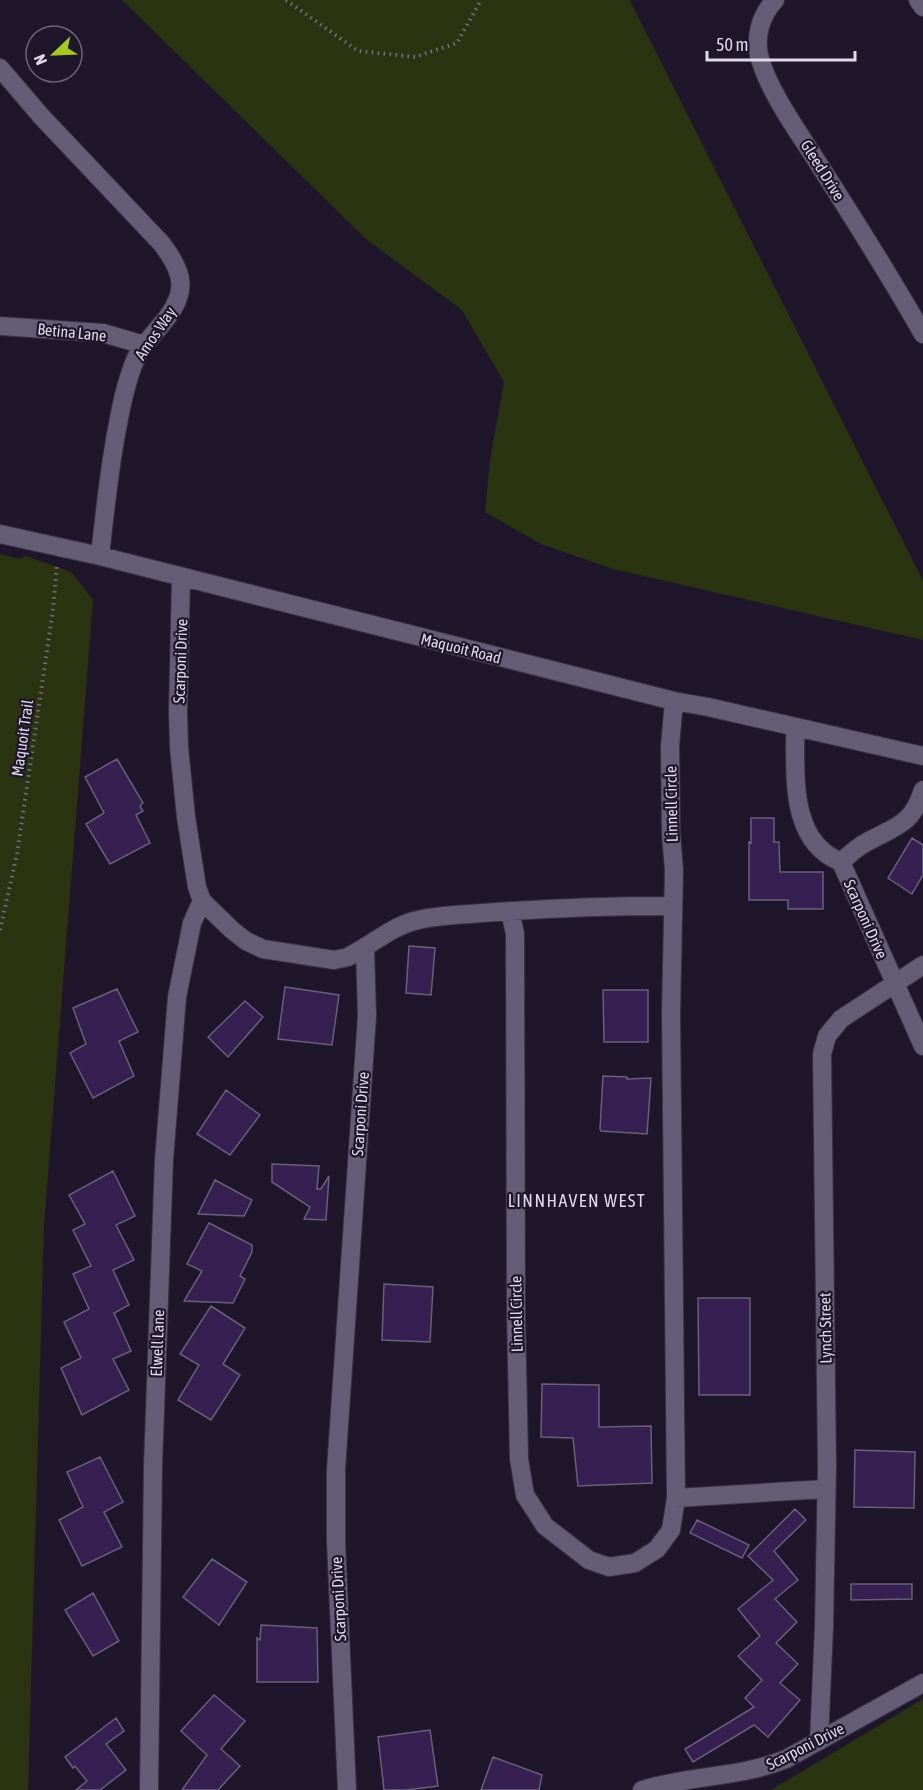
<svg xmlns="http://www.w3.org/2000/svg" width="923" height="1790" viewBox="0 0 923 1790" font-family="'Asap Condensed',sans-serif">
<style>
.green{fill:#2b3410}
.building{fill:#352051;stroke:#695f7a;stroke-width:1.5}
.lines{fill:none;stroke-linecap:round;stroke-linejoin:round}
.minor-casing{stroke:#383243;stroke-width:20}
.path{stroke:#756d80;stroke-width:4;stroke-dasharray:1.5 4.5;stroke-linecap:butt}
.minor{stroke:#655c76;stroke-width:18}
.labels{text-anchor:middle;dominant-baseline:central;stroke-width:4.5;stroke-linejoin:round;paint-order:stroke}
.street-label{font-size:16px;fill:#dfd9e9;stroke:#1f162c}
.neighbourhood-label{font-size:18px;letter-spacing:1.5px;fill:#dfd9e9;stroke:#1f162c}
</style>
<rect width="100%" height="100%" fill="#1f162c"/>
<path class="green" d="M122,0H631L630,1L923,581V640L613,569L541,544L485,512L490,460L504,382L462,310L366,239Z
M0,554L20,559L26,556L71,572L93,600L44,1226L28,1790H0Z
M923,1699V1790H771Z"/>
<path class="building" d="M117,759L143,803L140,806L143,811L136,815L150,843L110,864L86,824L104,813L85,777Z
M751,818H774V842H779L780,872H823V909H788V900H749V842L751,843Z
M912,838L923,845V875L912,894L888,878Z
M409,946L435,948L431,995L406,993Z
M285,987L339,995L332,1045L278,1039Z
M117,989L138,1032L119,1041L134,1076L93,1098L70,1053L86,1044L73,1008Z
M603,990H648V1042H604Z
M245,1001L263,1017L228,1057L208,1037Z
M603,1076L627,1077V1079L651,1078L647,1134L601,1131L600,1129Z
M226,1090L260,1115L230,1155L197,1134Z
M272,1164L319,1166L317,1189H321L329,1176L326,1220L304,1219L310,1207L272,1182Z
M113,1171L135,1216L116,1225L134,1260L113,1270L129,1305L114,1313L131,1351L113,1359L129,1390L82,1415L61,1368L81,1358L64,1322L89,1309L73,1274L91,1266L73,1230L85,1224L69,1195Z
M215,1180L252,1200L244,1216L198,1214Z
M209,1223L252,1245V1252L240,1276L245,1279L233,1303L184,1301L202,1271L187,1264Z
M384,1284L433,1287L430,1342L382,1340Z
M698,1298H750V1395H699Z
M211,1306L245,1328L223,1364L240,1375L211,1420L178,1400L199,1365L180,1354Z
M542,1384L599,1385V1427L651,1426L652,1483L578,1486L573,1438L541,1437Z
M855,1450L915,1452L914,1508L854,1507Z
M100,1457L123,1502L104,1512L122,1547L82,1566L59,1520L83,1507L67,1472Z
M795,1509L806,1520L774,1551L798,1580L775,1599L797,1622L776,1643L798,1664L780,1683L800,1700L768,1737L754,1725L693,1762L685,1749L754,1707L745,1698L762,1680L738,1656L760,1636L738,1609L773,1580L748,1556Z
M697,1520L749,1545L742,1558L690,1533Z
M212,1559L247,1582L219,1625L183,1597Z
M851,1584H912V1599L851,1600Z
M93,1593L119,1641L93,1656L65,1610Z
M261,1625L317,1628L318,1682H257V1638L260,1640Z
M214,1695L245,1721L221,1749L240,1766L218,1790H182L207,1755L181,1731Z
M116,1718L124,1731L106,1744L126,1770L100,1790H76L87,1781L75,1766L73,1768L65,1757Z
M430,1730L438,1786L406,1790H384L378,1737Z
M493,1757L542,1775L539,1790H481Z"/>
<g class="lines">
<defs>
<path id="minor" d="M775,0C761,15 755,35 759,55C767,89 799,133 818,163C854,219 890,276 923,334
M918,0L923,7
M0,68L41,116L162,244C173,259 186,278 178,298C170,321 147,336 136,358C127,379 122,401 118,424C109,468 105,512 100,556
M0,326L103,333L144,345
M0,534L100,556L674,701L708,707L923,756
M181,577L178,712L179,747L186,817L197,887L202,901L232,930L246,941L263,949L334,960L348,957L365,947L367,1016L336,1470V1542L347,1790
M795,727C796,773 788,841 841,862
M923,790C912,825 896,826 867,842C857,847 849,855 841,862L923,1046
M510,911L515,934L516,1314L519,1459L525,1495L545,1526L589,1560L609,1567L635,1563L657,1549L671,1530L676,1498L671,1014L674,870L671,834L670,746L674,701
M365,947C381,937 396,926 414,921C436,915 460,915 483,913C546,908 609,906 672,906
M676,1498L825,1489
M819,1741L824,1627L827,1466L822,1054L827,1036L841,1019L923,965
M149,1790L153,1466L164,1160L177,997L192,923L202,901
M642,1790C689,1775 740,1778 786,1759L923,1683"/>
</defs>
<use href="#minor" class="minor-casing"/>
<path class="path" d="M286,0L358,51L415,57L457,43L481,0
M0,930L17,854L53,610L57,564"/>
<use href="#minor" class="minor"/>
</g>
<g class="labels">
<g class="street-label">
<text transform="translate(823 170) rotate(58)">Gleed Drive</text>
<text transform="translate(72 332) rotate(6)">Betina Lane</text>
<text transform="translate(155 333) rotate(-56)">Amos Way</text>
<text transform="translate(461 648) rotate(14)">Maquoit Road</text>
<text transform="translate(180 661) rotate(-88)">Scarponi Drive</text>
<text transform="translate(22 738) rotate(-82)">Maquoit Trail</text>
<text transform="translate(671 804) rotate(-91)">Linnell Circle</text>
<text transform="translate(866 919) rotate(66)">Scarponi Drive</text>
<text transform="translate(360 1114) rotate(-86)">Scarponi Drive</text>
<text transform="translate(516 1314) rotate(-91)">Linnell Circle</text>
<text transform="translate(825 1328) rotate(-91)">Lynch Street</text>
<text transform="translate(157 1343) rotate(-88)">Elwell Lane</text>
<text transform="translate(338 1599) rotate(-93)">Scarponi Drive</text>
<text transform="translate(805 1746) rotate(-27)">Scarponi Drive</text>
</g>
<g class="neighbourhood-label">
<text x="577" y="1200">LINNHAVEN WEST</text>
</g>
</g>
<g transform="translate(54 54) rotate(247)"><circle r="28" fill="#1f162c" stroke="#6c6478" stroke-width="1.5"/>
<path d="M0-4.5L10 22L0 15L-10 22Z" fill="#a5c822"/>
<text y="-9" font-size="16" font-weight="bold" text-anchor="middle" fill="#dfd9e9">N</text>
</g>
<path d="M707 51v9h148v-9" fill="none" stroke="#dfd9e9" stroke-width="3"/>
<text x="716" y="51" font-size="18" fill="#dfd9e9" stroke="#1f162c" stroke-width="4.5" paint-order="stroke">50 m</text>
</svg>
